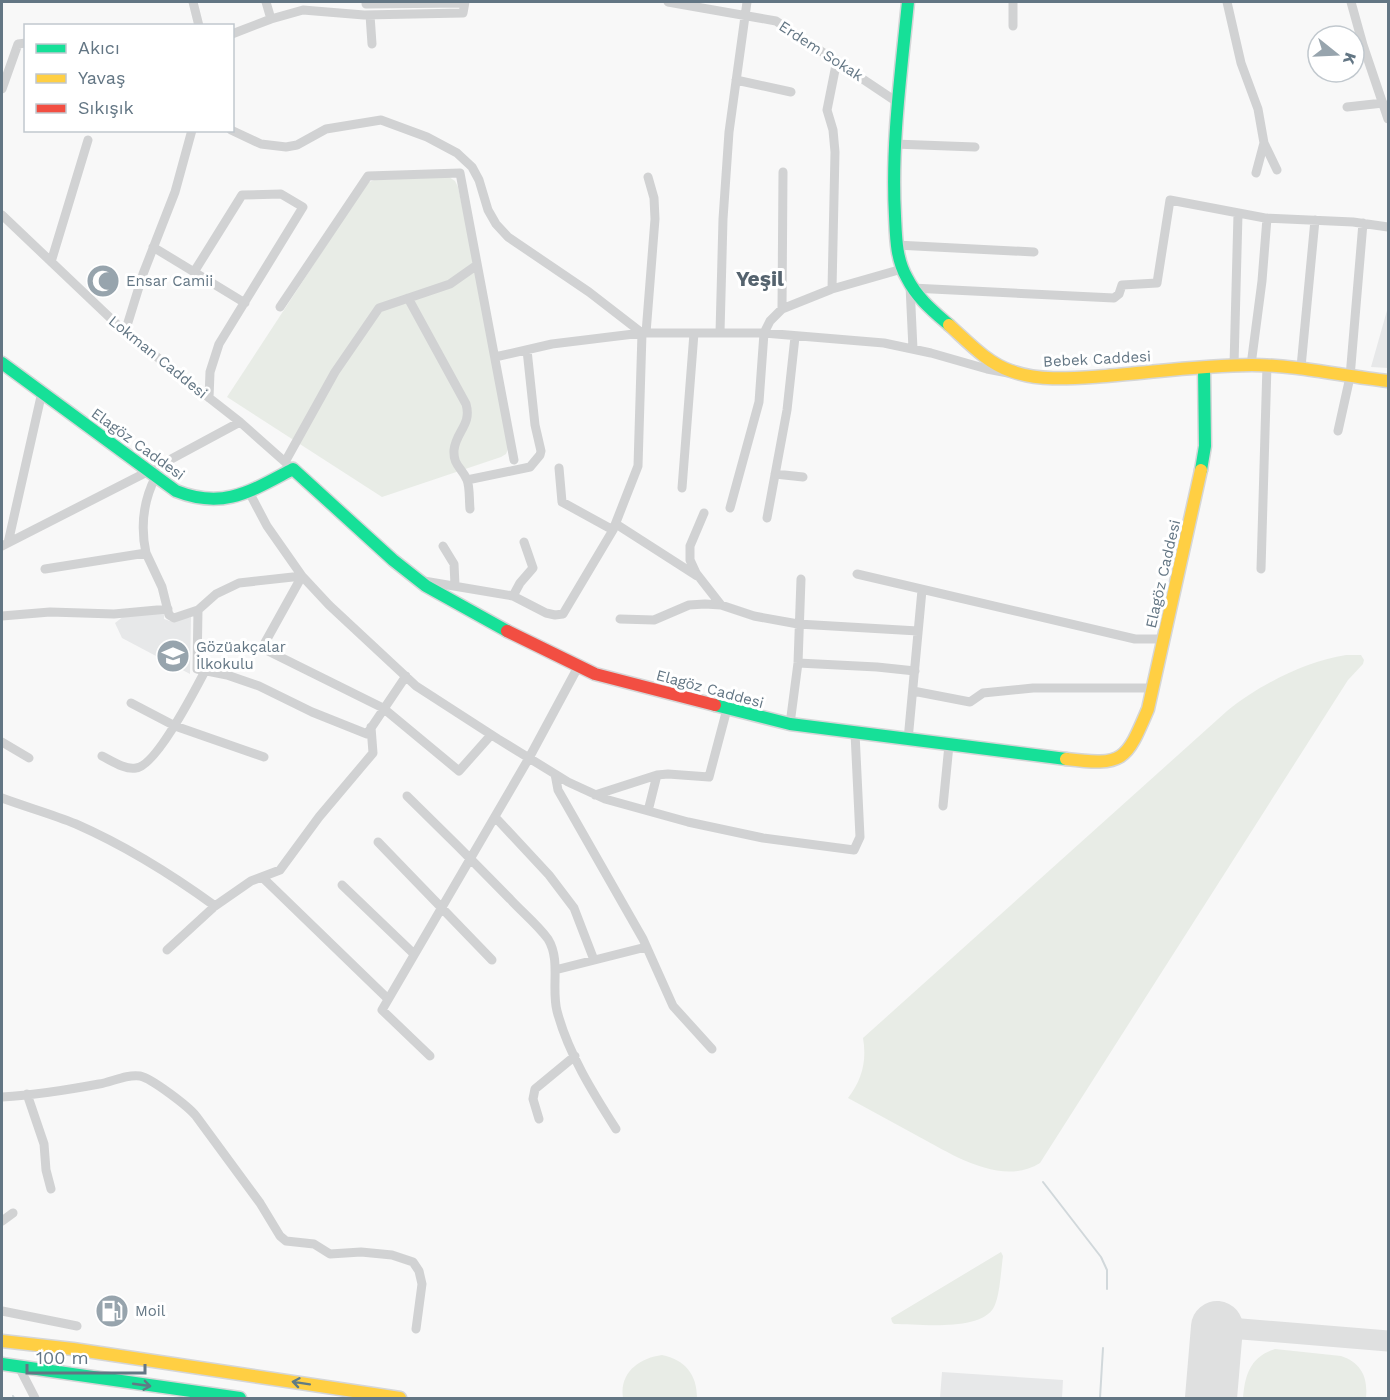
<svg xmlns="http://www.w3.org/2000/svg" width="1390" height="1400" viewBox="0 0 1390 1400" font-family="'Work Sans',sans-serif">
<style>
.built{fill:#e7e8e9}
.green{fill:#e8ece6}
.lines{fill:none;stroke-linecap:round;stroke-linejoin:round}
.stream{stroke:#d1d8db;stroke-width:2}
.taxiway{stroke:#dfe0e0;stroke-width:21}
.runway{stroke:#dfe0e0;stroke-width:52}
.fast-casing{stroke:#d5d6d7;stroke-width:15}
.slow-casing{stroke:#d5d6d7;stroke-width:15}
.jam-casing{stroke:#d5d6d7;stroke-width:15}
.street{stroke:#d1d2d3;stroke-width:9}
.fast{stroke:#16e098;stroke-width:12}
.slow{stroke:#ffcf43;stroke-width:12}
.jam{stroke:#f24e42;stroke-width:12}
.oneway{stroke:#5f7b85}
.labels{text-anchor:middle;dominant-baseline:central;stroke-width:6;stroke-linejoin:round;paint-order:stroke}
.street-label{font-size:15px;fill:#637684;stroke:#fff}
.poi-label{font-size:15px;fill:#637684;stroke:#fff;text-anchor:start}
.district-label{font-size:21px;font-weight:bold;fill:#55636e;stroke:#fff}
</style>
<rect width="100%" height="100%" fill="#f8f8f8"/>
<path class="built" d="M1388,307V368L1371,367Z
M164,613V619L170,621L191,617L190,674L122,638L115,623L124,616Z
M942,1372L1063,1380L1062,1398H940Z"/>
<path class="green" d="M449,177L455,181L458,187L474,262L508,449L506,454L501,457L382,497L227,397L367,183L374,180Z
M1346,655H1361L1364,660L1363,664L1348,680L1040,1163C1001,1188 948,1152 914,1134C892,1122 870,1110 848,1098C862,1080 867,1061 863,1038L1227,711C1259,685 1306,661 1346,655Z
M1001,1252L1003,1256C1001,1270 1000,1295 994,1307C981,1332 919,1324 894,1324L892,1322L891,1318Z
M1275,1349L1341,1356C1362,1363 1368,1378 1366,1398H1243C1245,1375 1250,1357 1275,1349Z
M662,1355C685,1360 697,1374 697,1398H623C619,1373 639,1358 662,1355Z"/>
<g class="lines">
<path class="stream" d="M1043,1182L1101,1257L1107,1270V1289
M13,1396L14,1398
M1100,1398L1103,1348"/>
<path class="taxiway" d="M1217,1327L1388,1341"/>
<path class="runway" d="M1211,1398L1217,1327"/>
<defs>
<path id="fast" d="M908,2C901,73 891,145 895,216C896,237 896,259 907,278C917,298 933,311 949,325
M2,363L176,491C224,510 251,491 293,469L393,560L426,586L507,631
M1201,470L1205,446L1204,368
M715,705L790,724L1066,759
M2,1364L240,1398"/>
<path id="slow" d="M949,325C968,342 987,363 1011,371C1041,382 1075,378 1106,376C1155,372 1204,365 1252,365C1298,365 1342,376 1388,381
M1066,759C1124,766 1126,761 1148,709L1201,470
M2,1341L73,1349L400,1398"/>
<path id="jam" d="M507,631L595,674L715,705"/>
</defs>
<use href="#fast" class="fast-casing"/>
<use href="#slow" class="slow-casing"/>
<use href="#jam" class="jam-casing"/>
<path class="street" d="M193,2L199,26
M266,2L271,19
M366,2V4L464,3
M668,2L776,21L897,102
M1227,2L1241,63L1258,109L1264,143L1277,170
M1351,2L1363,45L1388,119
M370,15L372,44
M1013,26V2
M232,34L271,19L303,10L364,15L463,13L465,2
M736,80L791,92
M2,89L18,44L26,43
M1347,107L1383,103
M231,130L261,144L286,147L297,145L326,129L381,120L427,137L457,153L472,167L479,180L488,210L496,224L508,237L589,292L642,333L638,466L613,530L563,614L555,615L546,613L513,596L418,580
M894,144L975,147
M1256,173L1264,143
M2,215L125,332L240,422L293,469
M896,245L1034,252
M153,247L245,303
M51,262L88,140
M194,272L242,195L281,194L303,207L219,344L210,372L209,398
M910,286L913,349
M912,288L1114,298L1119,294L1122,285L1157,283L1170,200L1265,218L1353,222L1388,227
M832,289L835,152L833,130L827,110L837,60
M408,298L466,404C472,425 456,431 454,450C453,466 462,467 467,480C470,487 469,500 470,509
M280,307L368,176L460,173L514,460
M782,309L783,172
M125,332L143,274L175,192L192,130
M646,333L655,219L654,198L648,177
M720,333L723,219L729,132L747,2
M495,357L552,344L642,333H764L884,343L931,353L987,369L1008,373
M1234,365L1238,214
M1251,365L1262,281L1267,218
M1301,367L1315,220
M1338,431L1350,377L1363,223
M285,462L335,372L379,308L450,284L477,265
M559,468L562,502L613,530
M775,474L803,477
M467,480L530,467L540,455L541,451L535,425L527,350
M682,488L694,333
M249,492L267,526L302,576L329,605L416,686L498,739L568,782L605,799L688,822L763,838L854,850L860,837L855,733
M730,508L759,402L764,333L770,321L782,309L832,289L902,269
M704,513L690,546V560L696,573L721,605L754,616L798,624L918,631
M767,518L787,410L795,337
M616,524L697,576
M8,543L42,392
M2,546L149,471L240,422
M443,546L454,564L455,585
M146,553C140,525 143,501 156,476
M45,569L146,553L162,587L169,615L174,618L198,610L216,594L239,583L302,576
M1261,569L1267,365
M857,574L1135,639H1164
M302,576L262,648L383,708L459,771L491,735
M513,596L520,583L533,568L524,542
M198,610L197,669L227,675L259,686L312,712L367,734L406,676
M2,616L50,612L114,614L168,609
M620,619L654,620L689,605L705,604L721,605
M798,663L877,667L915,671
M913,691L970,702L983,693L1033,688H1152
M131,703L175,726L264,757
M790,724L798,663L801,579
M908,740L922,590
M2,742L29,758
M102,756C112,761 125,770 136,768C156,766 195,690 205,671
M555,774L558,790L643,939L673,1006L712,1049
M595,795L657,775L668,774L709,777L727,709
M407,796C442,830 476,864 510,899C522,912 538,925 548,939C561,960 551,988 557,1011C568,1053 593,1093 616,1129
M2,798C26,807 52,814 76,824C126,846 171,874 215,906
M943,806L949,745
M648,811L657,775
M495,817L549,875L574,908L594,960
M378,842L492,960
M262,877L388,999
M342,885L414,954
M167,950L215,906L251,881L280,870L319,817L373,753L371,727
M555,970L646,947
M430,1056L382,1010L529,758L578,667
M27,1094L44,1144L46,1170L51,1189
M2,1097C34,1095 67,1090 99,1084C112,1082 126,1074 140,1076C151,1078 188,1106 196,1116L260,1203L280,1236L286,1241L314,1244L330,1254L361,1252L392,1255L413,1262L419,1271L422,1284L416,1329
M539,1119L533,1099L535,1089L575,1056
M2,1221L13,1213
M2,1311L77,1326
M19,1367L35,1398"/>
<use href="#fast" class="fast"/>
<use href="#slow" class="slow"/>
<use href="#jam" class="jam"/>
</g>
<defs><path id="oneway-shaft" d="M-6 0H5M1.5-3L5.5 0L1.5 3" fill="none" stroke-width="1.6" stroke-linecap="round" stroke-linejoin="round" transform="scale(1.5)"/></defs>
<g class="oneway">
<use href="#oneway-shaft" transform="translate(301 1383) rotate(-171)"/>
<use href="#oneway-shaft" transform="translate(142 1385) rotate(8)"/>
</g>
<defs>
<symbol id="mosque-disc" viewBox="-11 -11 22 22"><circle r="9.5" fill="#97a4ad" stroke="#fff"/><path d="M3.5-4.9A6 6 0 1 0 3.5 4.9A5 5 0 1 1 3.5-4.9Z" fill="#fff"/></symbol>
<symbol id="school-disc" viewBox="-11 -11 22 22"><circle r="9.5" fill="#97a4ad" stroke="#fff"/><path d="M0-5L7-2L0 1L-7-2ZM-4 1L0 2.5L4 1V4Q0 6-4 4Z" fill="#fff"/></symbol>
<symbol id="fuel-disc" viewBox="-11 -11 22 22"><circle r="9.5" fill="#97a4ad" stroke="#fff"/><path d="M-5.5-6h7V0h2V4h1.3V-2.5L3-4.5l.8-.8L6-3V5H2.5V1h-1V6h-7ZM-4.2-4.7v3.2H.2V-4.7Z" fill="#fff"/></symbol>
</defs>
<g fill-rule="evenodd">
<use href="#mosque-disc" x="84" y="262" width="38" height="38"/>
<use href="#school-disc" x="154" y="637" width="38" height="38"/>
<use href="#fuel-disc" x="93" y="1292" width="38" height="38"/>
</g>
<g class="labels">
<g class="street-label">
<text transform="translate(821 51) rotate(33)">Erdem Sokak</text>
<text transform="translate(158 357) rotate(39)">Lokman Caddesi</text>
<text transform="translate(1097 359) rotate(-3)">Bebek Caddesi</text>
<text transform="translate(138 444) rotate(36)">Elagöz Caddesi</text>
<text transform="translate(1163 574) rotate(-77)">Elagöz Caddesi</text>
<text transform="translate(710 689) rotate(15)">Elagöz Caddesi</text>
</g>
<g class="poi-label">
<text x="126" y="281">Ensar Camii</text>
<text x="196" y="647">Gözüakçalar<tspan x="196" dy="17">İlkokulu</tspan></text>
<text x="135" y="1311">Moil</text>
</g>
<g class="district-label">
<text x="760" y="278">Yeşil</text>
</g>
</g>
<rect width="1390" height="1400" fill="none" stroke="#637684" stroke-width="6"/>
<rect x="24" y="24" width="210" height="108" fill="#ffffff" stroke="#c1c8ce" stroke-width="1.5"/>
<rect x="36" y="44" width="30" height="9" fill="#16e098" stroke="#c1c8ce" stroke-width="1.5"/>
<text x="78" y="54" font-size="18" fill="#637684">Akıcı</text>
<rect x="36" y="74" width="30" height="9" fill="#ffcf43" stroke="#c1c8ce" stroke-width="1.5"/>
<text x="78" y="84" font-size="18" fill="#637684">Yavaş</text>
<rect x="36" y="104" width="30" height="9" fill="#f24e42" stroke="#c1c8ce" stroke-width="1.5"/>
<text x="78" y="114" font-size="18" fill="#637684">Sıkışık</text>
<g transform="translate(1336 54) rotate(108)"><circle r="28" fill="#ffffff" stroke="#c1c8ce" stroke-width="1.5"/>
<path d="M0-4.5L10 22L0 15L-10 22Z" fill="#97a4ad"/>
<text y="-9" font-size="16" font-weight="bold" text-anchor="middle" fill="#637684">K</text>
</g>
<path d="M27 1364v9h118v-9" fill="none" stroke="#637684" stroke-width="3"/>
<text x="36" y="1364" font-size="18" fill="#637684" stroke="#ffffff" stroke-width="4.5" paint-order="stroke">100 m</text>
</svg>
